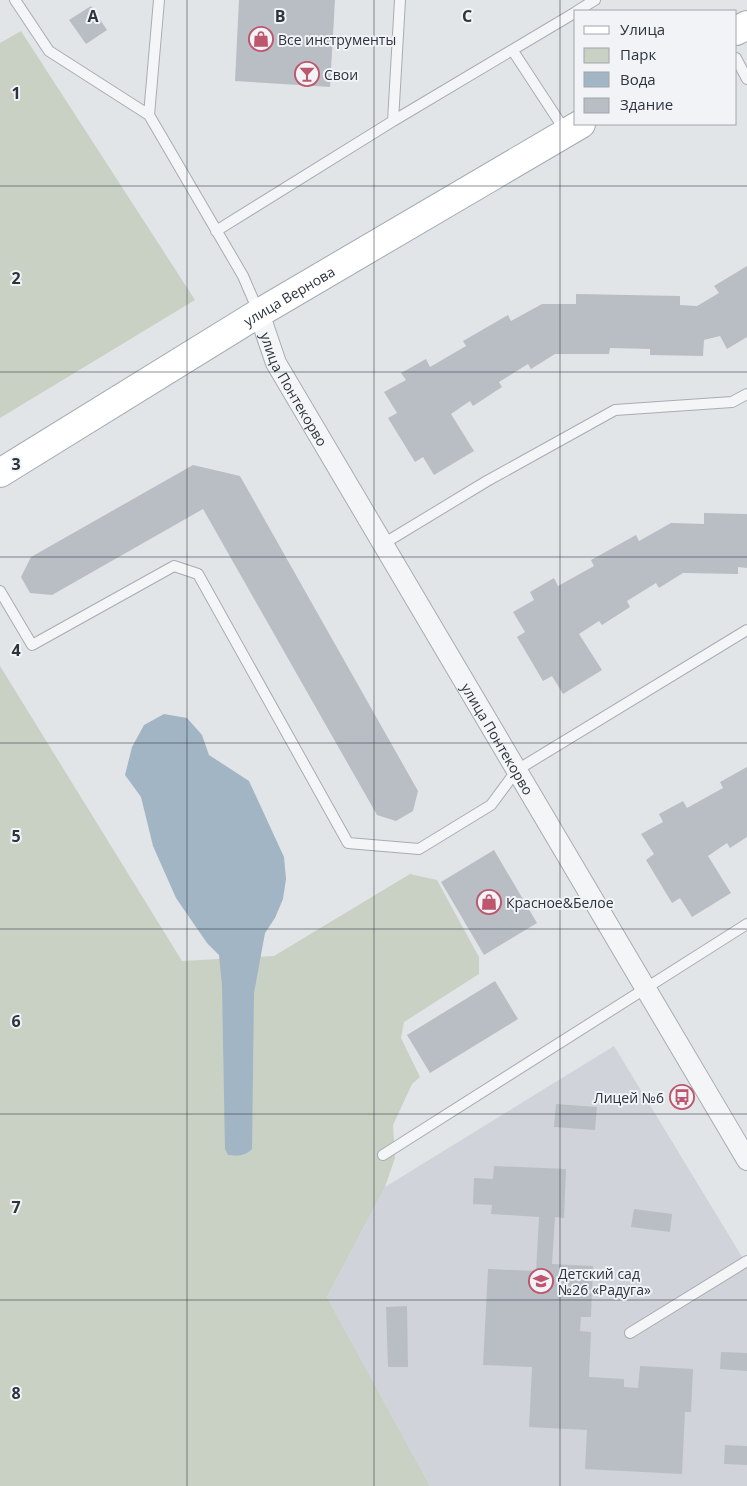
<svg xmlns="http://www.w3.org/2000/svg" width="747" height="1486" viewBox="0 0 747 1486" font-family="'Open Sans',sans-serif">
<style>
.built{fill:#d0d4da}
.green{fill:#c8d1c4}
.water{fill:#a1b5c4}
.building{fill:#b9bec4}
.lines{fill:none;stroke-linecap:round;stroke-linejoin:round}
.service-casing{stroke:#a8acb2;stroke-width:12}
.minor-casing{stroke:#a8acb2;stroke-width:22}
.primary-casing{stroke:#a2aab3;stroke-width:30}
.service{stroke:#f4f5f7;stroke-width:10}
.minor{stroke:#f4f5f7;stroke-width:20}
.primary{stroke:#fff;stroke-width:28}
.grid{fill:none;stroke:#2c343e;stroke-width:1;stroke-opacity:0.55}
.labels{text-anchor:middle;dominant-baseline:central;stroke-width:4;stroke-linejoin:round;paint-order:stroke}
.poi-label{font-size:14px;fill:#2c343e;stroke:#f1f3f6;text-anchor:start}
.street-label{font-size:14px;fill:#2c343e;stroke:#f1f3f6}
.grid-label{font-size:16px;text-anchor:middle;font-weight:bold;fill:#2c343e;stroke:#f1f3f6;stroke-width:4;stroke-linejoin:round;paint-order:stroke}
</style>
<rect width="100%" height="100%" fill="#e2e5e8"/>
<path class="built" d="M614,1046L747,1265V1486H430L327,1297L385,1187Z"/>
<path class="green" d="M21,31L195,300L0,418V43Z
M0,666L182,961L274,956L410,874L437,880L479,957V974L404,1022L401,1038L420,1077L412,1084L393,1125L395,1158L385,1187L327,1297L430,1486H0Z"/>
<path class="water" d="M164,714L187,718L202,735L209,755L249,781L284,857L286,879L283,899L275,918L265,933L254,993L252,1149C245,1156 238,1156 228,1155L225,1149L222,986L219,955L207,943L176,898L153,846L141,797L125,775L132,747L144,725Z"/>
<path class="building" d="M239,0H335L330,87L235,81Z
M91,6L107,30L86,44L69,20Z
M747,266V337L727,349L720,336L704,340L703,356L650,355V349L610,348L609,354H555L531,369L528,364L499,382L502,387L473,406L470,401L451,414L474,451L434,475L423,457L415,462L388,418L397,413L384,392L406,380L401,373L426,359L430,367L466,346L463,341L508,315L511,321L542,304H576V294L680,296V305L697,306L719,293L714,286Z
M193,465L240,476L418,791L413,811L396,821L377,815L203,509L52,595L30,593L21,577L31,557Z
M704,513L747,514V568L738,567V574L683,573L659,588L656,583L627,601L630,607L602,625L599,621L579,634L602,670L563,694L552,676L543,681L517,637L525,632L513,612L534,600L530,592L554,578L558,586L594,566L591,560L636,535L639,541L671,523L704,524Z
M747,767V837L730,848L727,843L708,856L731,893L692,917L680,898L672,903L646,860L654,854L641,834L663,822L659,814L683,801L687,808L723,788L720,782Z
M494,850L537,923L484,955L441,882Z
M495,981L518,1019L430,1073L407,1035Z
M556,1104L597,1107L595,1130L554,1127Z
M494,1166L566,1169L564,1218L555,1217L552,1264L593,1266L591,1317H581L580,1331L591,1332L589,1377L624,1379V1387L638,1388L640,1366L693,1369L691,1412H685L682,1474L585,1469L587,1430L529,1427L532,1367L483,1365L488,1269L536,1271L539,1217L491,1214L492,1205L473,1204L474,1178L493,1179Z
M634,1209L672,1214L670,1232L631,1227Z
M407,1306L408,1367H388L386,1307Z
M721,1352L747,1353V1371L720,1369Z
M725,1445L747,1446V1465L724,1464Z"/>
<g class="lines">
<defs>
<path id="service" d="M15,0L49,51L149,115L243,276L259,313
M577,11L595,0
M513,51L566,132
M736,58L747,79
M149,115L159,0
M393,121L576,12
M216,231L393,121L400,0
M383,544L487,481L615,410L732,402L747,394
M0,591L32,645L174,566L198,574L348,843L419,849L491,805L517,770L747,630
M383,1155L747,924
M630,1333L747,1261"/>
<g id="minor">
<path id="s1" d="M259,313L276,363L747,1160"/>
</g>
<g id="primary">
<path d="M736,31L747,25"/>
<path id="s2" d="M0,473L259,313L581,124"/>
</g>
</defs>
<use href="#service" class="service-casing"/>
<use href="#minor" class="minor-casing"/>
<use href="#primary" class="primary-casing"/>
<use href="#service" class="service"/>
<use href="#minor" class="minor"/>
<use href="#primary" class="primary"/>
</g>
<path class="grid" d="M187,0V1486M374,0V1486M560,0V1486M0,186H747M0,372H747M0,557H747M0,743H747M0,929H747M0,1114H747M0,1300H747"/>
<defs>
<symbol id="shop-ring" viewBox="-11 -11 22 22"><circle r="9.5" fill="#f1f3f6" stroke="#be566d" stroke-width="1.5"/><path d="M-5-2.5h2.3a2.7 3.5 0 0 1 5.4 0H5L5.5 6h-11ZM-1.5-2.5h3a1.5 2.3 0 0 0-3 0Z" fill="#be566d"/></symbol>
<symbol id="bar-ring" viewBox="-11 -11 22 22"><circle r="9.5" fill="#f1f3f6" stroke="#be566d" stroke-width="1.5"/><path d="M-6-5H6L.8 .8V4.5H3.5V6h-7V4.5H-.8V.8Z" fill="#be566d"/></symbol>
<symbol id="bus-ring" viewBox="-11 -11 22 22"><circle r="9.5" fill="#f1f3f6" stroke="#be566d" stroke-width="1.5"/><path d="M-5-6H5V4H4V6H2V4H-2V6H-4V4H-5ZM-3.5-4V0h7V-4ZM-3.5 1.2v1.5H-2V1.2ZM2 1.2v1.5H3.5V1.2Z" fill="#be566d"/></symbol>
<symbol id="school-ring" viewBox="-11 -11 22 22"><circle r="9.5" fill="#f1f3f6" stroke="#be566d" stroke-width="1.5"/><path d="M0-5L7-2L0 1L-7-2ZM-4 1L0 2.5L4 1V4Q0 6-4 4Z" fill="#be566d"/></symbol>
</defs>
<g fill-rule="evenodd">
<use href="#shop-ring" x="247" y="25" width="28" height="28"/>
<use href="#bar-ring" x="293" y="60" width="28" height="28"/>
<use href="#shop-ring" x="475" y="888" width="28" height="28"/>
<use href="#bus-ring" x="668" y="1083" width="28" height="28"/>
<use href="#school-ring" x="527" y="1267" width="28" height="28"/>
</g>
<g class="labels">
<g class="poi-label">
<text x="278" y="39">Все инструменты</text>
<text x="324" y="74">Свои</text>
<text x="506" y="902">Красное&amp;Белое</text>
<text x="664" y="1097" text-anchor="end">Лицей №6</text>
<text x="558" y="1273">Детский сад<tspan x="558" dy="16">№26 «Радуга»</tspan></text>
</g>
<g class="street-label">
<text stroke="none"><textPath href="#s2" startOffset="339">улица Вернова</textPath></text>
<text stroke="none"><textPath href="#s1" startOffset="84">улица Понтекорво</textPath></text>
<text stroke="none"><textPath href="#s1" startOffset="489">улица Понтекорво</textPath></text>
</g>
</g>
<g class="grid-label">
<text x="93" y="22">A</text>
<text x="280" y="22">B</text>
<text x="467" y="22">C</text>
<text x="16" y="99">1</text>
<text x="16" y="284">2</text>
<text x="16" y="470">3</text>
<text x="16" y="656">4</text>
<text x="16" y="842">5</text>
<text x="16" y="1027">6</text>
<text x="16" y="1213">7</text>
<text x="16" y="1399">8</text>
</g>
<rect x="574" y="10" width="162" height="115" fill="#f1f3f6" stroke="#a2a7ac"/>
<rect x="584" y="26" width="25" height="8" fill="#ffffff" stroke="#a2a7ac"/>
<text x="620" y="35" font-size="15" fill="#2c343e">Улица</text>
<rect x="584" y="48" width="25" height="15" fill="#c8d1c4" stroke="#a2a7ac"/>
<text x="620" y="60" font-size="15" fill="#2c343e">Парк</text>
<rect x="584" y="72" width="25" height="15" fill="#a1b5c4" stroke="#a2a7ac"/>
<text x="620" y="85" font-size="15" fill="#2c343e">Вода</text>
<rect x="584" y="98" width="25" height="15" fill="#b9bec4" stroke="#a2a7ac"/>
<text x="620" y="110" font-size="15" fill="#2c343e">Здание</text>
</svg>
